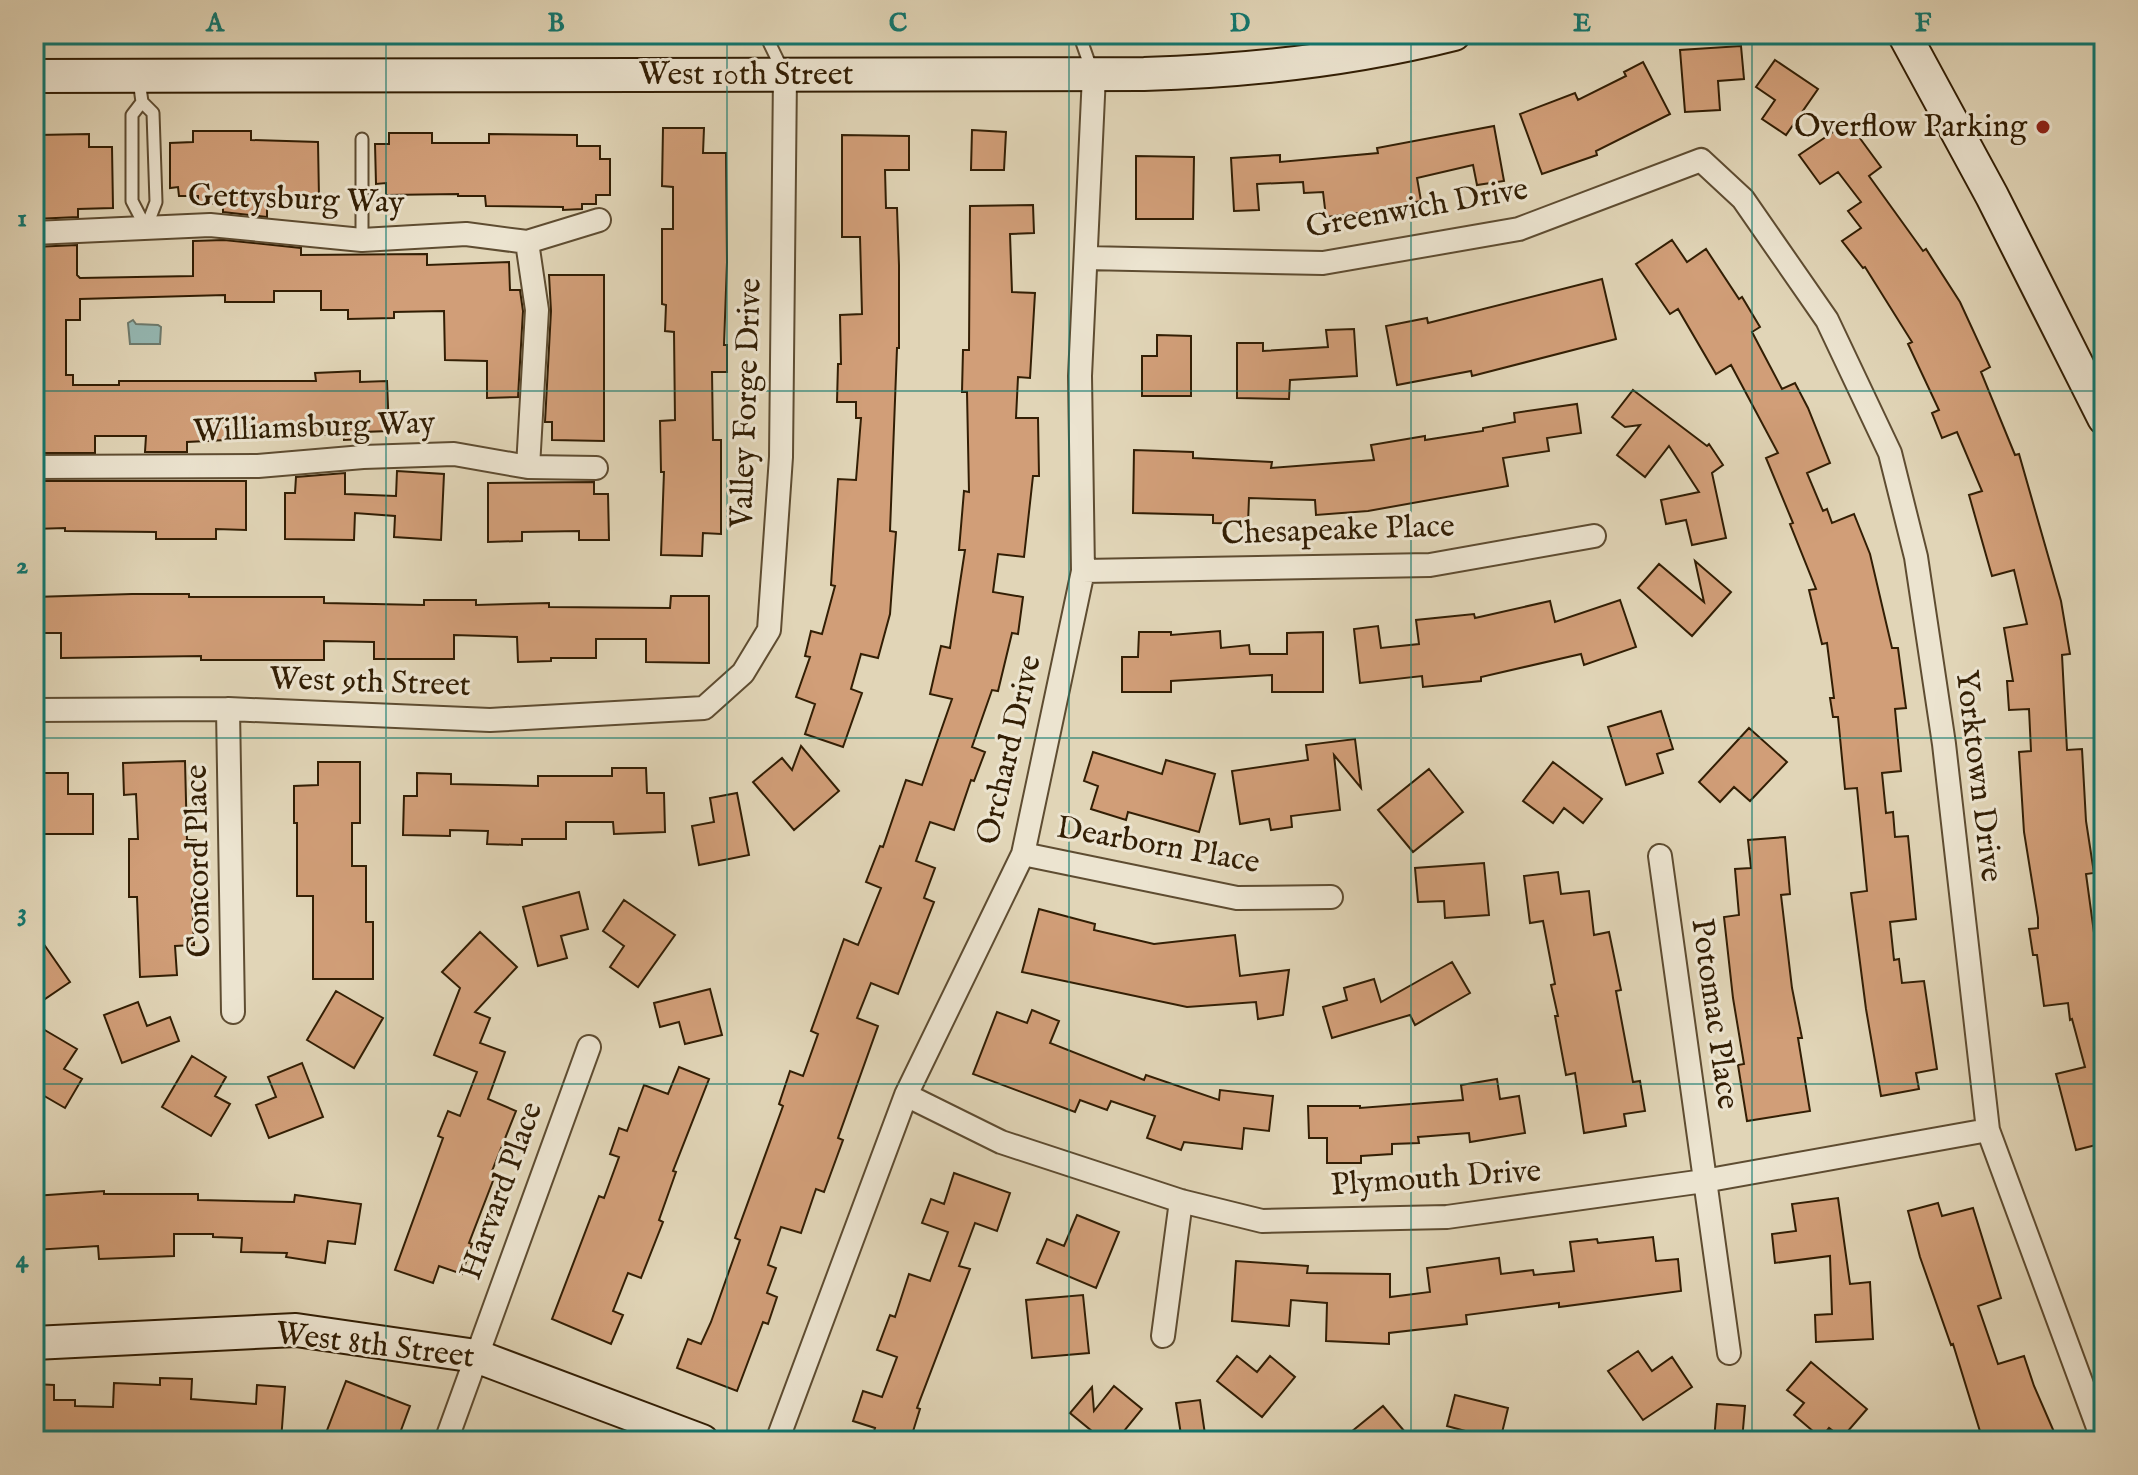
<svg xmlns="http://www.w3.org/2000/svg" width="2138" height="1475" viewBox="0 0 2138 1475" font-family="'IM FELL English',serif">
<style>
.water{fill:#95b8b3;stroke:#6d7a6d;stroke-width:2}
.building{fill:#d19e78;stroke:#321e04;stroke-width:2}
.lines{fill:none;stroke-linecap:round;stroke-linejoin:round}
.lane-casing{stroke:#5e4c31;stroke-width:15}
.street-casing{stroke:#5e4c31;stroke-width:26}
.secondary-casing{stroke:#321e04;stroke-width:36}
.lane{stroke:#ece4d0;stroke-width:11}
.street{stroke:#ece4d0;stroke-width:22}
.secondary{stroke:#ece4d0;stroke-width:32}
.grid{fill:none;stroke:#0f766e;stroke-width:2;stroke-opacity:0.55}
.poi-dot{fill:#8f2418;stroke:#ece4d0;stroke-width:3}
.labels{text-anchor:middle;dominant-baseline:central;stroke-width:6;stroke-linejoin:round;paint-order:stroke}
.street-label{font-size:32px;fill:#321e04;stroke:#ece4d0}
.poi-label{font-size:32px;fill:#321e04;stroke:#ece4d0;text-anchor:end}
.neatline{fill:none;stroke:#0f766e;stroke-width:3}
.grid-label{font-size:26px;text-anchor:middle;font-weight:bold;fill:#0f766e}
</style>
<rect width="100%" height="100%" fill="#e1d5b7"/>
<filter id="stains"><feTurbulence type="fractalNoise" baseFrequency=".0025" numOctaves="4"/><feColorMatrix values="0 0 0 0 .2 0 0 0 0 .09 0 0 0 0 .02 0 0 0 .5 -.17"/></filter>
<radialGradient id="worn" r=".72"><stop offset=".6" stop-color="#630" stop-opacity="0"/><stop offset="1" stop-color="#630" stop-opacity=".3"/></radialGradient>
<path class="water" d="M133,320L136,324L158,325L161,327L160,344H130L128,323Z"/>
<path class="building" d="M1741,46L1744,79L1718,81L1720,110L1685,112L1680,50Z
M1775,60L1818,89L1786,135L1762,119L1775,100L1756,87Z
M1643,62L1670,114L1596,151L1597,155L1542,174L1520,114L1575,93L1578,100L1626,76L1624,72Z
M1848,122L1881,167L1869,176L1923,251L1926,249L1960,302L1990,367L1981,372L2015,455L2019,454L2061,601L2070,654L2062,655L2067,750L2082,749L2086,821L2094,873L2086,874L2104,1006V1143L2076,1150L2056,1074L2085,1067L2072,1019L2070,1020L2068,1003L2044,1006L2037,955H2033L2029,929L2038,928V918L2024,832L2019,752L2031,751L2029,709L2009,710L2007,681H2013L2004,628L2027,624L2014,570L1992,576L1969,495L1982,491L1957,432L1942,438L1932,413L1939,410L1908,344L1912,342L1865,267L1863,268L1842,241L1861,228L1848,211L1861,202L1838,172L1820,184L1799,155Z
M1494,126L1504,181L1477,185L1473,165L1417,178L1421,201L1353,214L1326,217L1323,192L1304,193L1303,182L1257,184L1259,210L1234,211L1231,158L1280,155V162L1378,153L1377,148Z
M663,128H704L703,153H726L727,262L724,345H727V372H712L713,440H721V534L703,533L702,556L661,555L664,472H661L660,421L675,420L674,332L665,331L666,305L662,304V229H673V187L662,186Z
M972,130L1006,132L1004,170H971Z
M193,131H251V140L318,142L319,198H267V217L223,212V203L198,204V196H179L178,187L170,188V143L193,142Z
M389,133H432V143H489V134L577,135V146H600V159H610V195H596V204H582V209L563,210V207L486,206L485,196H458V194L386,195V183L376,184L375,144H389Z
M89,134V147H112L113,208L78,209V217L34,219V144H39L38,135Z
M842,135L909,136V170H885L886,208H897L899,265V348H897L890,531L896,532L890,614L878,658L861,654L851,689L862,693L843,747L805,734L815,704L796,697L810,657L805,656L811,631L822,634L835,586L831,585L838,479L856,480L861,418H856V402H837L838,364H841L840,315L862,314L860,237H842Z
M1136,156L1194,157L1193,219H1136Z
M1033,205L1034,233L1010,234L1012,292L1035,293L1030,378L1018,377L1016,418H1038L1039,476H1033L1024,557L998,554L993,592L1023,597L1018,634L1012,633L998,691L992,690L972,747L985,752L974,781L971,780L954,830L930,822L916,861L935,868L924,898L934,902L898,994L871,983L857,1018L878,1026L838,1138L843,1140L824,1192L816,1189L801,1233L781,1227L768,1265L776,1268L767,1293L777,1297L768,1324L763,1322L737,1391L677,1368L688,1339L701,1344L711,1322L740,1240L735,1238L783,1106L779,1104L790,1071L803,1076L818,1034L811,1031L844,939L858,945L881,888L866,882L880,846L883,847L906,780L922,785L952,699L930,694L941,646L950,648L965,550H959L964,491L969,492L967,392H962L963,350H969L970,206Z
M224,240L301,248V255L427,254V265L509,262L510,290H520L523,311L518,397L487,398V361L445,360L444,311L394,312V318L348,319V310H321V291H274V302H225V295L80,299V320H66V375H73V385H119V381H316L315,373L360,371V382L387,381L389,431L363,432V439L344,440V434L187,442V452H145L146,436H95V453H34V247L77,245V275L80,278L193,276V241Z
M1672,240L1687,262L1706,249L1739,299L1742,297L1760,327L1752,332L1782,389L1795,383L1808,408L1830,463L1807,473L1823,511L1827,509L1832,523L1854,514L1870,554L1892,648H1898L1906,708L1895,709L1901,771L1882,773L1886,813L1893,812L1895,837L1908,836L1916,919L1890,922L1894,960L1899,959L1902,983L1924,981L1937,1069L1916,1073L1919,1089L1881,1096L1866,1009L1851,893L1867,891L1857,788L1845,789L1838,717H1833L1830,698H1834L1827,643L1822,644L1809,590L1816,589L1790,524L1793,523L1766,458L1778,453L1731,365L1716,374L1678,309L1670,314L1636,264Z
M549,275H604V441L552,440V422H545L551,311Z
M1602,279L1616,339L1472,376L1471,371L1397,385L1386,326L1427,318L1428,323Z
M1354,329L1357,376L1290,380L1289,399L1237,398V343H1263V351L1328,347L1326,330Z
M1157,335L1191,336V396H1142V356H1157Z
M1633,390L1707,446L1709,444L1723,465L1712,473L1726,538L1692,545L1686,520L1666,524L1661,500L1699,492L1669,446L1645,477L1617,455L1640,425L1625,427L1612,417Z
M1577,404L1581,433L1547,438L1549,451L1503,458L1508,486L1368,511L1316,515L1315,500L1249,498L1248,524L1213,523V515L1133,513L1134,450L1193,452V458L1272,462L1271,468L1374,460L1371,445L1425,436V440L1483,431V428L1515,422L1514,413Z
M397,471L444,474L441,540L394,537L395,516L355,513L354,540L285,539V493H295L296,477L345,473V494L396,496Z
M34,481H246V530L216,529V539H156V532L65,531V528L34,529Z
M594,482V494H608L609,540H579V531L522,532V541L488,542V483Z
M1695,561L1731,592L1692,636L1638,588L1659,564L1704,602Z
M132,594H189V597H324V603L424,605V600H476V605L549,603V607L670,608L671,596H709V663L646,662V639H596V658H551V661L518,662L517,637L454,635V659H374V642L324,641V660H201V656L61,658V633H34V597Z
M1620,600L1636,647L1584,665L1581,654L1481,677V681L1423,687L1422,676L1360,683L1354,629L1378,626L1381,648L1419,644L1416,620L1474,614L1475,618L1550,601L1555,622Z
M1220,631L1221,648L1249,645L1250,654H1287V633L1323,632V692H1272V675L1171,681V692H1122V657H1138L1139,632H1171V635Z
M1661,711L1673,749L1657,754L1663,773L1626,785L1608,727Z
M1749,728L1787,762L1750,801L1734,787L1720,802L1699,782Z
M1355,739L1361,788L1334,755L1340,810L1291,816L1292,827L1271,830L1269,819L1240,824L1232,771L1308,760L1306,745Z
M801,746L839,791L794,830L753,782L782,758L792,770Z
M1093,752L1162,774L1166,760L1215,774L1199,832L1128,812L1126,820L1091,809L1098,786L1084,781Z
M185,761L187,840H196L195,898H192L194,945L175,946L177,975L140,977L137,897H129V839H138L136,794L124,795L123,763Z
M318,762H360V823H352V866H366V922H373V979H313V896H297V823H294V786L318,785Z
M1553,762L1602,799L1583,823L1564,808L1553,823L1523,801Z
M612,768H646L647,793H664L665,832L614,834L613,822H566V839H522V845L487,844L488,831L450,830V836L403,835L404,796H417V773L451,774V784L538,786V776H612Z
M1429,769L1463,812L1413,852L1378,810Z
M34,773H68V794H93V834H34Z
M737,793L749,855L699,865L692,826L714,822L710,798Z
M1785,837L1790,894L1781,895L1792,988L1802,1038H1798L1810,1111L1747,1121L1738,1065L1744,1064L1733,998L1724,917L1739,915L1735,869L1751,868L1748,840Z
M1484,863L1489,915L1445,918L1444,901L1418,902L1415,868Z
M1558,872L1561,894L1589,891L1594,935L1609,932L1621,990L1616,991L1633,1082L1640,1081L1645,1111L1624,1114L1626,1126L1584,1133L1575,1073L1566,1075L1555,1016H1558L1551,985L1555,984L1543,921L1530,923L1524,876Z
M579,892L588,929L561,936L567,958L538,966L523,907Z
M624,900L675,935L638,987L610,967L624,946L603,931Z
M1039,909L1095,924L1094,930L1154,944L1235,935L1240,976L1289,970L1283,1015L1258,1019L1256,1002L1187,1007L1022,972Z
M34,930L70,982L42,1001L34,989Z
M480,932L517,967L475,1012L490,1018L480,1043L505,1052L488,1099L516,1111L492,1171L496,1173L469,1243L472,1244L462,1274L439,1266L433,1283L395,1270L443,1138L438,1136L448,1111L460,1116L477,1072L434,1055L460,988L442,972Z
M1452,962L1470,993L1415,1025L1410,1015L1332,1038L1323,1007L1347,1000L1344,988L1374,979L1381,1002Z
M710,989L722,1035L685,1044L679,1022L660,1027L654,1003Z
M336,991L383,1018L354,1068L307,1040Z
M138,1002L147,1026L170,1017L179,1041L122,1063L104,1015Z
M1032,1010L1059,1021L1050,1043L1144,1080L1146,1075L1219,1100L1220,1090L1273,1096L1269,1131L1244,1128L1242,1149L1184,1142L1181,1150L1147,1138L1155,1116L1111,1101L1107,1110L1080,1100L1075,1112L973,1074L997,1012L1027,1023Z
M43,1029L77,1049L64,1069L82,1079L65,1108L34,1090V1043Z
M192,1056L226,1077L215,1096L230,1104L211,1136L162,1107Z
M302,1063L323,1117L269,1138L256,1105L276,1097L268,1077Z
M679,1067L709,1079L673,1171L676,1172L659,1220L663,1222L641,1278L628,1273L613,1311L623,1315L611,1344L552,1319L599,1196L604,1198L619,1157L610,1154L619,1128L627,1131L644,1085L668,1094Z
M1497,1079L1500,1099L1519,1096L1525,1133L1470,1142L1469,1133L1418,1137L1419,1143L1392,1144V1154L1361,1156V1163H1327V1138H1309L1308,1106H1360V1108L1463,1100L1461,1085Z
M954,1173L1010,1193L997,1231L975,1223L959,1266L970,1269L917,1408L920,1409L910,1441H871L875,1428L853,1421L863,1391L882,1397L897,1357L877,1350L890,1315L895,1317L909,1274L930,1281L948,1232L922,1223L931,1199L944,1204Z
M104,1191V1194H198V1200L294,1202L295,1195L361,1204L355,1244L328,1241L325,1263L286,1257L287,1253L241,1252L242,1238L213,1237V1234H174V1256L99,1259L98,1246L34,1250V1196Z
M1838,1198L1850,1284L1870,1282L1873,1339L1816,1342L1815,1315L1832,1314L1830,1256L1775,1263L1772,1234L1796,1231L1792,1204Z
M1938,1203L1942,1216L1973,1208L2001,1298L1978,1306L1998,1364L2024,1356L2034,1386L2058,1441H1983L1953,1344L1951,1345L1920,1257L1908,1211Z
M1077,1215L1119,1232L1096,1288L1037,1263L1047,1239L1064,1246Z
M1653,1237L1656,1261L1678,1259L1681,1291L1559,1307V1303L1466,1315L1467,1324L1389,1333V1344L1326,1341L1327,1303L1291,1300L1289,1326L1232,1321L1236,1261L1308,1266L1307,1273L1390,1274V1297L1430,1292L1427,1268L1499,1258L1501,1274L1533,1270L1534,1275L1574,1271L1570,1242L1597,1239L1598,1243Z
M1083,1295L1089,1353L1032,1358L1026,1300Z
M1638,1351L1652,1371L1672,1357L1692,1387L1643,1420L1608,1371Z
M1237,1356L1257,1372L1270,1356L1295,1377L1262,1417L1217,1381Z
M1811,1362L1867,1409L1842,1438L1829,1428L1821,1438L1794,1415L1804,1403L1787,1390Z
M160,1378L192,1379L191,1399L256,1404L257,1385L285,1387L281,1441L147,1439V1441H95V1437H34V1384L54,1385V1400H75V1406L113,1407L114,1383L160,1385Z
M346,1381L410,1406L397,1441H345L326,1433Z
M1114,1386L1142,1409L1116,1441H1104L1070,1413L1092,1387L1094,1411Z
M1455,1395L1508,1408L1500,1441H1467L1469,1432L1447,1426Z
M1200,1400L1206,1441H1182L1176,1403Z
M1717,1404L1745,1406L1742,1441H1714Z
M1383,1406L1405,1432L1395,1441H1340Z"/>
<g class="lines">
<defs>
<path id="lane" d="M765,34L782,69
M1079,34L1092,71
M139,80L142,102L153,113L156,202L146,228
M142,102L132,115V201L146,228
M362,139V240"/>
<path id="street" d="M34,233L210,225L362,240L466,234L527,242L599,220
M527,242L537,310L528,467
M1086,258L1323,263L1519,229L1701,160L1743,199L1827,320L1890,453L1916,557L1944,744L1988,1130L2103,1441
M34,467L258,466L363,457L454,454L528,467L596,468
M1083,571L1430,565L1594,536
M228,709L233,1012
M34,710L228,709L490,720L704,708L743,673L769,630L781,457L785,75
M1023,854L1237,898L1331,897
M1660,856L1729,1353
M906,1095L1001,1142L1181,1201L1262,1221L1447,1217L1704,1181L1988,1130
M1163,1336L1181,1201
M446,1441L589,1047
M777,1441L906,1095L1023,854L1083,571L1080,376L1094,75"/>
<path id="secondary" d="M1904,34L1992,196L2104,418
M34,76L1144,74C1250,71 1351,60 1454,34
M34,1343L296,1330L476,1356L702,1441"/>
</defs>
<use href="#lane" class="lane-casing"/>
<use href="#street" class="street-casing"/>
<use href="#secondary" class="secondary-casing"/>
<use href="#lane" class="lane"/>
<use href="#street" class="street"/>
<use href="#secondary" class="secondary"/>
</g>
<path class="grid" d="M386,34V1441M727,34V1441M1069,34V1441M1411,34V1441M1752,34V1441M34,391H2104M34,738H2104M34,1084H2104"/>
<circle class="poi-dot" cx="2043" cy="127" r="8"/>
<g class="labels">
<g class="street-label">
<text x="746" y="75">West 10th Street</text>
<text transform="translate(296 200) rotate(2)">Gettysburg Way</text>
<text transform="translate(1417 209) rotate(-10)">Greenwich Drive</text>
<text transform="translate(747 403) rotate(-88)">Valley Forge Drive</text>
<text transform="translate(314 428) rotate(-2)">Williamsburg Way</text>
<text transform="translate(1338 531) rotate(-2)">Chesapeake Place</text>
<text transform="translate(370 683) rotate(2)">West 9th Street</text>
<text transform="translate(1010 750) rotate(-77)">Orchard Drive</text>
<text transform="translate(1978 776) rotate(83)">Yorktown Drive</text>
<text transform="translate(1158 846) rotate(10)">Dearborn Place</text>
<text transform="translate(199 861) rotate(-91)">Concord Place</text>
<text transform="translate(1714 1014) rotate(82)">Potomac Place</text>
<text transform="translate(1436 1179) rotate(-4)">Plymouth Drive</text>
<text transform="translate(502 1191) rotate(-70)">Harvard Place</text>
<text transform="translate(375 1346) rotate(7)">West 8th Street</text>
</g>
<g class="poi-label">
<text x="2027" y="127">Overflow Parking</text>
</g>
</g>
<rect width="2138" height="1475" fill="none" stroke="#e1d5b7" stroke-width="88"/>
<rect x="44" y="44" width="2050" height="1387" class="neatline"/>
<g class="grid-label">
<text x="215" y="31">A</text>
<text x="556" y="31">B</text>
<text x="898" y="31">C</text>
<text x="1240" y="31">D</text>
<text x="1582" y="31">E</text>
<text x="1923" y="31">F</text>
<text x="22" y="226">1</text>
<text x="22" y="573">2</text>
<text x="22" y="920">3</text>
<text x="22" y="1267">4</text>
</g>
<rect width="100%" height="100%" filter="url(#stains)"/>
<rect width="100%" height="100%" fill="url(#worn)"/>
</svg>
